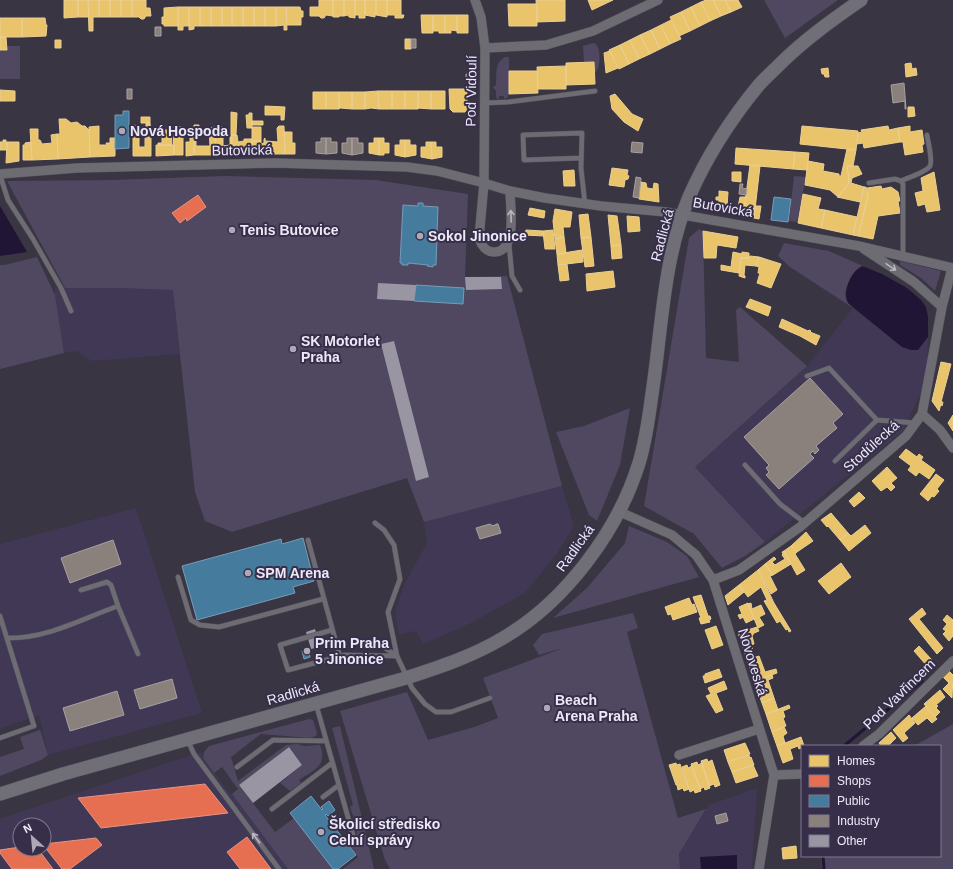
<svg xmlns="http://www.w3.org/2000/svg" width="953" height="869" viewBox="0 0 953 869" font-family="Helvetica,sans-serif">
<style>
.built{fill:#413855;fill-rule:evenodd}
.green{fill:#4f4860}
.water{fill:#201534}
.homes{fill:#e9c46a;stroke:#eacf95}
.shops{fill:#e76f51;stroke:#e89383}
.public{fill:#457b9d;stroke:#779cb8}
.industry{fill:#8a817c;stroke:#a7a0a1}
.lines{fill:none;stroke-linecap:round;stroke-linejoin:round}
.stream{stroke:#201534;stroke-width:3}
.building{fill:#9995a2}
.lane-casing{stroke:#56525f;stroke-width:5.5}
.street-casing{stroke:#56525f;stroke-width:10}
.secondary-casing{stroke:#56525f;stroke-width:14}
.lane{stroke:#6e6c73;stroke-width:4.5}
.street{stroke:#6e6c73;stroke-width:9}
.secondary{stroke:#706e77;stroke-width:13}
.oneway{stroke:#bab6c3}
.poi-dot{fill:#ada9b9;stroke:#372f49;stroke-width:1.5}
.labels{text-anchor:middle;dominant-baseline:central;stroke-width:4;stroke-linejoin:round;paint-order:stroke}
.street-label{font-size:14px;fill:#ece8f8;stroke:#372f49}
.poi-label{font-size:14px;font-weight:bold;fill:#ece8f8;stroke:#372f49;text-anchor:start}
</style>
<rect width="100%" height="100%" fill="#393543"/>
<path class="built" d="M55,288H120L173,290L180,354L92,361L77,351L64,353L55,295Z
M853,308L902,347L928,338V337L927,371L923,388L903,431L765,542L695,467L807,366Z
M562,486L574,526L557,554L525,593L471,623L423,644L416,631L399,635L395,611L405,583L427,543L424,522Z
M136,508L202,713L48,755L39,715L0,729V544Z
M201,752L203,758L230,794H232L288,869H0V819ZM20,825H44V849H20Z
M757,788L752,869H680L679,854L709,805Z"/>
<path class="green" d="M764,0H838L785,38Z
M593,43L596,44C601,50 601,69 594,74V62H584L583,46Z
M7,46H20V79H0V49H7Z
M505,57H509V94L507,98L504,99V96H499V99L496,98V91L493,87L496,85C497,74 494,63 505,57Z
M224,176L376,180L468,194L465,277L507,276L562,486L424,522L407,478L232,532L205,521L195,492L173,290L120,288H65L7,181L112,180Z
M794,176L806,177L797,222L789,221Z
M699,229L703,231L706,358L739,362L736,310L740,307L807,366L695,467L765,542L745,556L722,568L694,534L644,506L689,238Z
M784,243L829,251L865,267H862C851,280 836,292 853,308L790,267L778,256Z
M37,257L55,295L64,353L0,369V265H5Z
M900,261L941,271L935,291L921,278L900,265Z
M630,408L620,465L597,521L589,515L556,432L584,426Z
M629,526L667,542L687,556L699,577L553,618L587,588L625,543Z
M633,613L638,628L627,632L678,818L706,809L679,854L680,869H390L385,860L340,711L407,692L428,740L474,727L498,718L483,678L563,648L539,655L533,645L542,634Z
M309,719L313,720L317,733L316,736L310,738L261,734L231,757L238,781L286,745L298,744L304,746L320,745C328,766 314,770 299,780L301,783L290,791L280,783L302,765L289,747L239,785L275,832L294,818L333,869H288L232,794L238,789L222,767L214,773L203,758L204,752L209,746Z
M953,724V869H822L821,856H940V746H914Z
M340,726L374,869H343L358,857L349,845C363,836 354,820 350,807L353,805L332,728Z
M40,730L48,755L41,760L0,776V757L24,749L20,737Z"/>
<path class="water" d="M0,207V206L27,252L0,256Z
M862,266L882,274L907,288L921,300L926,307L928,317V337L918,350H911L902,347L848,303C842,292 851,271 862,266Z
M737,855V869H701L700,857Z"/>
<path class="homes" d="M64,0H78V17L64,18Z
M78,0H88L89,17H78Z
M88,0H99V17H93V31H89Z
M99,0H110V17H99Z
M110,0H121V17H110Z
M121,0H132V17H121Z
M132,0H146V8H150L151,16H146L144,19H141L139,17H132Z
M319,0H333V16L326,15L324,18H321L319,16H310V7H319Z
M333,0H344V16H339V17H333Z
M344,0H355V18L349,17L348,15L344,16Z
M355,0H365V18H359V15H355Z
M365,0H376V15H375V17L365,15Z
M376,0H387V17L376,15Z
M387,0H401V15H404L403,18H395V15H387Z
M536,0H565V21L537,22Z
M588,0H613L592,10Z
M706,0H713L721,16L710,21L701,2Z
M713,0H725L731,12L721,16Z
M725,0H738L742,7L731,12Z
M701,2L710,21L700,26L691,7Z
M508,4H537V26H509Z
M178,7V26H164V24H162V17H164V8Z
M178,7H189V26H183V30H178Z
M189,7H200V26H194V29L189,30Z
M200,7H211V26H200Z
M211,7H222V26H211Z
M222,7H232V26H222Z
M232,7H243V26H232Z
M243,7H254V26H243Z
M254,7H265V26H254Z
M265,7H276V26H265Z
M276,7H286L287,30H284V25L276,26Z
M286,7H300L301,11H303V17H301V25H287Z
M691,7L700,26L690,31L681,12Z
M681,12L690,31L679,36L670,17Z
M421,15H433V33H422Z
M433,15H445V33H439V31H433Z
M445,15H457V31L451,30V33H445Z
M457,15H468V33H457Z
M0,18H22V37H0Z
M22,18H45L46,25H47L46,36L22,37Z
M671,20L681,39L670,44L661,25Z
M661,25L670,44L660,49L651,30Z
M651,30L660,49L650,54L640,35Z
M640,35L650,54L639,59L630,40Z
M0,37H6L7,50H0Z
M405,39H411V49H405Z
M55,40H61V48H55Z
M630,40L639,59L629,64L620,45Z
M620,45L629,64L619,69L609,50Z
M610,51L618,68L606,73L604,53Z
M594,62L595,84L566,85V63Z
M911,63L912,69L916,68L917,75L906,77L905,64Z
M566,66V89H538L537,67Z
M828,68L829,77H825L824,74H822L821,69Z
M509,71H537L538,93L509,94Z
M449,89H467V109L465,112H453L450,109Z
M0,90L15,91V101H0Z
M378,91L379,109L371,108L365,109V92Z
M378,91H392V109H379Z
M392,91H405V109H392Z
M405,91H418V109H405Z
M418,91H431V109L418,108V109Z
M431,91H445V109H431Z
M313,92H326V109H313Z
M326,92H339V109H326Z
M339,92H352V109L340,108L339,109Z
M352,92H365V109H352Z
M615,94L632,114L643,119L638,131L624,122L612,109L610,96Z
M265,106L285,107L284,120H281V115H265Z
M908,107H914L915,116L908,117Z
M231,112L237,113L236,135H231Z
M249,113H252V128H247L246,115H249Z
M141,117H150V123H141Z
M59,119H66L71,123L77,122L82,126H85L89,130L90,157L58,159L57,134H60Z
M252,121H263V125H252Z
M146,123H150L151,134H146Z
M133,125L139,126V147H145V137H151V156H133Z
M194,125H199V137H194Z
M99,126V145H107L106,143H110V138H115V156L90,157L89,127Z
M279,126H284L285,154H266V141L278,142L277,128Z
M802,126L858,131L856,150L800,144Z
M888,126L889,130L898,128L900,142L864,148L863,143L857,144L858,133L862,132L861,130Z
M910,126V132L922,130L924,144L922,145L923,152L905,155L903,142H900L898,128Z
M173,127H183V155H174Z
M215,127H223V146L230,145V137H232V154L216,155Z
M215,127L216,155H194V137H196V146H210L209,128Z
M252,127H261V141H252Z
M30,129H38V140H40L42,144L52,143L51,135L57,134L58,159L32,160Z
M162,130H171L172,145H158V143H162Z
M190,132H194V155L186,156V142H190Z
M284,132H292V143H295V154H285Z
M231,135H237L238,142L244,141V139H252V154H232Z
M265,138L266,154H252V141H261V144L264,143V139Z
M374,138H379V155L369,153V143H374Z
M379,138H384V143H389V153H384V155H379Z
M3,140H6V142H7V150H0V142H3Z
M400,140H405V157L395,155V145H400Z
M405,140H410V145H416V155L405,157Z
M7,142H19V161L6,163Z
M31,142L32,160H23V145H25V143Z
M426,142H431L432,159L421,157V147H426Z
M431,142H436V147H442V157L432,159Z
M156,145H174V155L156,156Z
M736,148L795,152L793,169L735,164Z
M847,149L856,150L853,166H847L849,179L848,185L838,197L830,190L805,185L808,161L824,164L823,171L839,174V176H841Z
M795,152L809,153L807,170L793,169Z
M750,165L760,166L754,218L743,217Z
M847,166H858L862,174L852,178L851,183L864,187L860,202L837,197L848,185L849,179Z
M612,168L628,170L627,175L629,176L628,179L625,180L624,187L609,185Z
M574,170L575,186H564L563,171Z
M732,172H741V182L732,181Z
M934,172L940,210L927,212L925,204L918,206L915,193L923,191L921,178Z
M641,182L646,183L647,188L653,189L654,183L658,184L659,202L639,199Z
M881,186L882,189L891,187L898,192L900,201H898L900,213L878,216L873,239L858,236L868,196L867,188Z
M864,187H866L868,196L858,236L853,235Z
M719,191L728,192L727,207L718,206L719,200H716V197H719Z
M803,194L821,198L818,209L825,210L821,228L798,223Z
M740,197H746L745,208L738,207Z
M755,206H761L759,219L754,218Z
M530,208L545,211L544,218L528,215Z
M555,209L572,212L570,227H563L564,237L555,239L553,221Z
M825,210L857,217L853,235L821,228Z
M588,214L591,237L581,238L579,215Z
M608,215L617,216L621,245L611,246Z
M627,216L639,217L640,231L628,232Z
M526,230L543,231L544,236L524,235Z
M553,230L555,249H545L543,231Z
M703,231L738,237L736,248L717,245L716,258H704Z
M564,237L566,253L557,254L555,239Z
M591,237L594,266L585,267L581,238Z
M621,245L622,258L612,259L611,246Z
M582,250L583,262L558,265L557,254Z
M733,252L742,254V252L749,253V258H741L739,273L721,270V265L731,267Z
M750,256L759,257L756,266L745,265L744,275L745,276V278L739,276L741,258H749Z
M759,257L781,264L771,288L757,283L760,273H758L759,267L756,266Z
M567,264L569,280L560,281L558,265Z
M613,271L615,287L587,291L586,274Z
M750,299L771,307L768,316L746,307Z
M782,319L808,331L809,330L811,331L810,332L820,336L816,345L800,336L779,327Z
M941,362L951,364L941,402H943L942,406L941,404L939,411L932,401Z
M953,415V431L948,423Z
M906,449L917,457L919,454L923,457L921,460L935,470L929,479L919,472L916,476L908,470L911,466L899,457Z
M887,467L897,478L891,483L895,487L891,491L887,487L881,491L872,481Z
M936,474L944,480L937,489L939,491L934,497L932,496L928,501L920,494Z
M859,492L865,498L854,507L849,501Z
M831,513L848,533L840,540L828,526L827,527L821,520Z
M865,525L871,533L849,551L840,540L848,533L851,536Z
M806,532L813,541L797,552L791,546Z
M791,546L797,552L795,554L805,570L797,575L784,551Z
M784,551L791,564L773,575L765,564L774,557L776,559L772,562L775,565L785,559L782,555L783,554L782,552Z
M841,563L851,577L829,594L818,581Z
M765,564L773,575L770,576L777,590L771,594L758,570Z
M758,570L774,603L791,631L789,632L788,629L786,630L780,621L777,623L764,601L767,600L761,587L748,597L739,585Z
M739,585L744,592L728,605L725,596Z
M701,595L708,616H710L711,619L709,620L710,622L701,624L699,618H701L693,597Z
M689,598L692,605L694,604L697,612L673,620L671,614L668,615L665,607Z
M748,603L754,619L746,623L743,617L740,619L738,615L742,614L739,607Z
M751,603L752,609L761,605L765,614L759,617L764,625L758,628L748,604Z
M922,608L926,614L919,619L943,648L937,654L909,619Z
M947,615L953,620V636L949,641L943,634L946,631L943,629L947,624L943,620Z
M716,626L723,645L712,649L705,630Z
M757,627L759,631L754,633L752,636L754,644L743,647L738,633Z
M751,645L755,657L747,660L743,647Z
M919,646L932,660L927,666L914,651Z
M759,656L765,672L776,669L777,673L754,681L747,660Z
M719,669L722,677L705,683L703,676H705V674Z
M949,671L953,675L952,698L943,689L949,683L943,677Z
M772,675L773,678L768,680L774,698L762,703L754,681Z
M724,681L727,689L716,693L723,710L716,713L706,696L711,694L708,688Z
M940,690L945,697L936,705L938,706L936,708L940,712L935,717L924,704Z
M774,698L778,710L766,714L762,703Z
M789,705L790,708L783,711L785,717L783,718L786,726L772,732L766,714Z
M926,706L937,719L932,723L927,718L918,725L912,718Z
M909,715L915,723L904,733L908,738L903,742L893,730Z
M784,727L787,733L783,736L785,743L777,746L772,732Z
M891,732L896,738L888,746H881L879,743Z
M801,737L804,746L799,749L798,746L790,749L793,759L783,763L777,746Z
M745,743L750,754L728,762L724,750Z
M749,755L750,758L751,757L754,765L732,772L728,762Z
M707,759L708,762L712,760L720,785L715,787L714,784L709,786L701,761Z
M697,762L698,765L702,763L710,788L705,790L704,787L700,789L691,764Z
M676,763L677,765L680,764L689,789L684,791L683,788L678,790L677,785H676L669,765Z
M687,765L688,768L692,766L701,791L695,793L694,790L690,792L682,767Z
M753,765L758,776L736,783L732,772Z
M796,846L797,858L783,859L782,848Z"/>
<path class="shops" d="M198,195L206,207L187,221L186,218L180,223L172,213Z
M205,784L228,813L101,828L78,798Z
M247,837L271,869H240L227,852Z
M96,838L102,845L70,869H62L44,846V844Z
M20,847V849H38L53,869H12L0,853V850Z"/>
<path class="public" d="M123,111H129V148L115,149V115H123Z
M774,197L791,199L788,222L771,220Z
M418,203H423V206L438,207L437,233H440V238H437L436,265H433V267L427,266L428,265L408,263V265H402V263H400L403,205L418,206Z
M416,285L464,288L463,304L414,301Z
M303,538L314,581L293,587L295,593L197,620L182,566L281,539L282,544Z
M308,649L310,657L304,659L302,651Z
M311,796L322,810L323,809L321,807L329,801L335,810L328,816L326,814L325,815L356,855L338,869H333L290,813Z"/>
<path class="industry" d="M155,27H161V36H155Z
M411,39H416V48H411Z
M466,74H476V81H466Z
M904,83L906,109H905V101L893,103L891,85Z
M127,89H132V99H127Z
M321,138H326V154L316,153V142H321Z
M326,138H331V142H337V153L326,154Z
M347,138H352V155L342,153V143H347Z
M352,138H358V143H363V153L352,155Z
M632,142L643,143L642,153L631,152Z
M636,177L641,178L639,198L633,197Z
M740,184H743L742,188L747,189L746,195L739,194Z
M810,378L843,414L833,423L837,428L816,446L819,450L815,454L813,451L810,454L814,458L779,489L766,475L769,472L766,468L769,465L744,437Z
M490,524L493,526L494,525H496V524H498L501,533L480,539L476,528Z
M113,540L121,564L70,583L61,558Z
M172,679L177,698L140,709L134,690Z
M117,691L124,715L70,731L63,708Z
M726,813L728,821L717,824L715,816Z"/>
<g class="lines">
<path class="stream" d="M844,746L922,681
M823,856L824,869"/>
</g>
<path class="building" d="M465,277H501L502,289L466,290Z
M378,283L416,285L414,301L377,299Z
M394,341L429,477L416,481L381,344Z
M315,629L320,647L311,649L306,632Z
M289,747L302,765L253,803L239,785Z"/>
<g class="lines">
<defs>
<path id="lane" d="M485,103L508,102L595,91
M581,158L524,160L523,135L582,133L581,168L585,204
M0,175L8,200L33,239L61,288L71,311
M901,181C907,178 927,172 930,166C933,161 928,142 927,135
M869,183L895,179L901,181L903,184V256
M509,244L512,276L520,290
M807,376L829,368L877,420L916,423
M835,461L877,420
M745,465L780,504L805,523
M308,540L340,657
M178,577L191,620L200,625L219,627L323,599
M81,590L107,582L111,585L118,606
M0,616L34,726L0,738
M332,630L280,645L288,670L345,655L397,656L388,612L400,579L394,545L384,530L375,523
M7,638C47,639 81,619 118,606L138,654
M376,642L397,656L412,688L425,704L436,712H451L490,698
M316,704L353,835L348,840
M188,741L194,754L279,869
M237,767L273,740L326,741
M323,797L339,785
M272,809L332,763"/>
<path id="street" d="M475,0L481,17L485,48L484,183L479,238C481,245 486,252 494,252C518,252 510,206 510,191
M485,48L546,45L593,31L658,0
M0,174L77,168L275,163L407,167L437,171L484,183L510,191L545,198L601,206L666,212L859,246L953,268
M864,249L914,282L942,307
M922,414L940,430L953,448
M620,512L672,535L696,555L713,580L774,775L759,869
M713,580L739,570L800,527L906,436L922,414L942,307L952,268
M863,746L879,734L953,661
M679,755L759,729
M774,775L802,774"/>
<path id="secondary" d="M0,794L63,774L406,678C440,667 473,656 503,638C565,602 618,531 639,463C646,440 649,417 652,394C662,329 663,259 689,197C706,158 731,119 758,86C764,79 772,72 779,65C804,40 832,20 861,0"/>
</defs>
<use href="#lane" class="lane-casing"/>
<use href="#street" class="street-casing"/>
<use href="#secondary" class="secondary-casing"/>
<use href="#lane" class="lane"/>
<use href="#street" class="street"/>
<use href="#secondary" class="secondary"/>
</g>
<defs><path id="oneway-shaft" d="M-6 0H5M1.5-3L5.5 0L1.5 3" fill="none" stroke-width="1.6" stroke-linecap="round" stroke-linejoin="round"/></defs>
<g class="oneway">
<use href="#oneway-shaft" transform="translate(511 216) rotate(-92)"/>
<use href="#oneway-shaft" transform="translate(891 267) rotate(34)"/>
<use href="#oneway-shaft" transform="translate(256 838) rotate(-127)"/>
</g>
<g class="poi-dot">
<circle cx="122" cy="131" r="4"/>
<circle cx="232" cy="230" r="4"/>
<circle cx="420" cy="236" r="4"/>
<circle cx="293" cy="349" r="4"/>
<circle cx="248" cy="573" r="4"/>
<circle cx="307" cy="651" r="4"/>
<circle cx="547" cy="708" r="4"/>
<circle cx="321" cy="832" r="4"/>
</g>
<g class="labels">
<g class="street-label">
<text transform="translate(471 91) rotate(-89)">Pod Vidoulí</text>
<text transform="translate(242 150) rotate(-1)">Butovická</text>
<text transform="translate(723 207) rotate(10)">Butovická</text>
<text transform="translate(662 235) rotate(-75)">Radlická</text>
<text transform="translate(871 446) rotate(-42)">Stodůlecká</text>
<text transform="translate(575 548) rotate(-54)">Radlická</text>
<text transform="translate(753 662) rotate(73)">Novoveská</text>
<text transform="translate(293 693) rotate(-16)">Radlická</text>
<text transform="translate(899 694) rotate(-44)">Pod Vavřincem</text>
</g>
<g class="poi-label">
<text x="130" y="131">Nová Hospoda</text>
<text x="240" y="230">Tenis Butovice</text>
<text x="428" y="236">Sokol Jinonice</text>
<text x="301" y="341">SK Motorlet<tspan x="301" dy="16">Praha</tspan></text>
<text x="256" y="573">SPM Arena</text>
<text x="315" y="643">Prim Praha<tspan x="315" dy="16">5 Jinonice</tspan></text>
<text x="555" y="700">Beach<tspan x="555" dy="16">Arena Praha</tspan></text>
<text x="329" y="824">Školicí středisko<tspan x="329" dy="16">Celní správy</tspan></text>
</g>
</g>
<rect x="801" y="745" width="140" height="112" fill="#372f49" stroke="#7f798f"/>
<rect x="809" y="755" width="20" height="12" fill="#e9c46a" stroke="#7f798f"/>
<text x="837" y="765" font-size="12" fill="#ece8f8">Homes</text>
<rect x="809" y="775" width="20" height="12" fill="#e76f51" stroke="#7f798f"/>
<text x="837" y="785" font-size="12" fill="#ece8f8">Shops</text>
<rect x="809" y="795" width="20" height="12" fill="#457b9d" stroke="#7f798f"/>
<text x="837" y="805" font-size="12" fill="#ece8f8">Public</text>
<rect x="809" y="815" width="20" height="12" fill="#8a817c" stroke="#7f798f"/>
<text x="837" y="825" font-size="12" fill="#ece8f8">Industry</text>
<rect x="809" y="835" width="20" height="12" fill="#9995a2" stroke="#7f798f"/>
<text x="837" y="845" font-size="12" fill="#ece8f8">Other</text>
<g transform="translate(32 837) rotate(333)"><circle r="19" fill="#372f49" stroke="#7f798f"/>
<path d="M0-3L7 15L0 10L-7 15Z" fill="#ada9b9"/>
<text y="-6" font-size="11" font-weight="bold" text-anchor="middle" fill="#ece8f8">N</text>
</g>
</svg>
